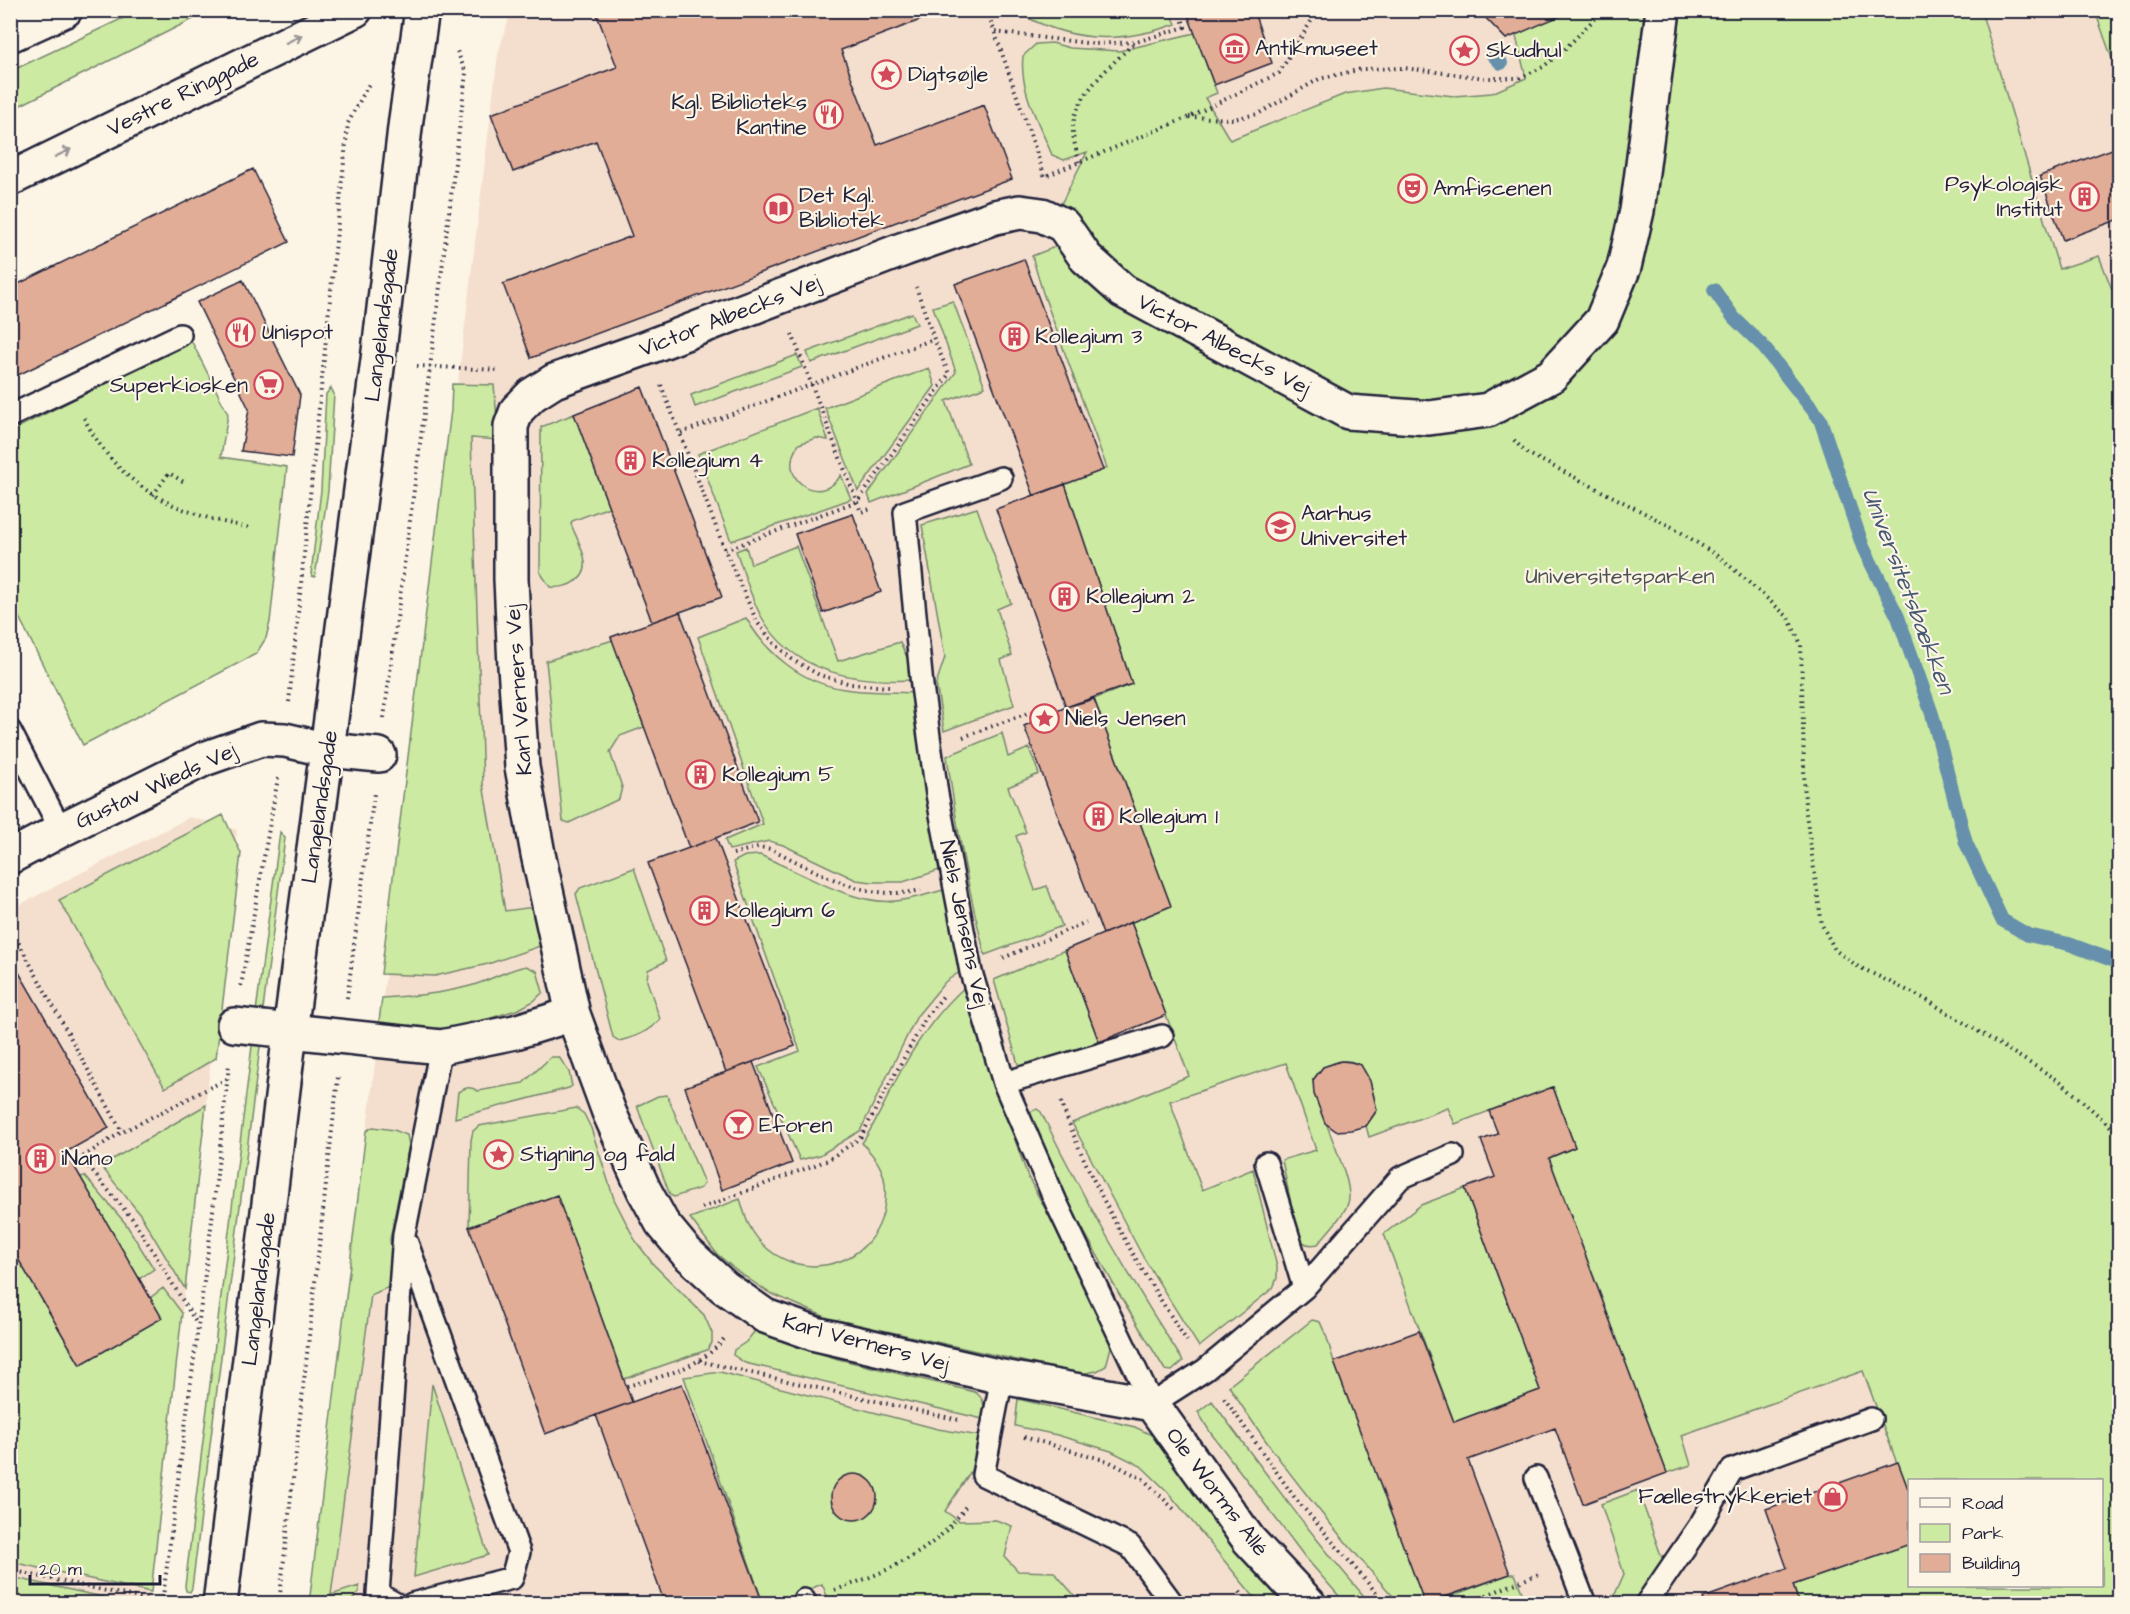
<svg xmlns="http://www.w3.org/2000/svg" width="2130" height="1614" viewBox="0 0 2130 1614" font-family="'Architects Daughter',sans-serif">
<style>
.built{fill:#f4dfce;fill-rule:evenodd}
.green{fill:#cceaa2;stroke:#77866e;stroke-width:1.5}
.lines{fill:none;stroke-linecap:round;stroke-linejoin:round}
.stream{stroke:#6690ab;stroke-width:14}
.building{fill:#e2ad97;stroke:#22223b;stroke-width:1.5}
.lane-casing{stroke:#22223b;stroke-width:26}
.street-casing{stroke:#22223b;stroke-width:38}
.secondary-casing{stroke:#22223b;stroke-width:38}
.path{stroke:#22223b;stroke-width:4;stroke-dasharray:1.5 4.5;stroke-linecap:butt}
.lane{stroke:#fcf5e5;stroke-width:21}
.street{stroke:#fcf5e5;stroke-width:33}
.secondary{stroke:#fcf5e5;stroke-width:33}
.oneway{stroke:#9a9698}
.labels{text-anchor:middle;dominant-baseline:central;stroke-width:4.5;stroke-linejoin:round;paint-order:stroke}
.poi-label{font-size:22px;fill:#22223b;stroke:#fcf5e5;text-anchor:start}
.street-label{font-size:22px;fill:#22223b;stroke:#fcf5e5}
.park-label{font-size:22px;fill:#4c5455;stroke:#fcf5e5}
.water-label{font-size:24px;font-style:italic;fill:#445973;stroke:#fcf5e5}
</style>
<rect width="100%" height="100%" fill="#fcf5e5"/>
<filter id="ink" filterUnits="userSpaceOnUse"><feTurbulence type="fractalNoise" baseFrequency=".0167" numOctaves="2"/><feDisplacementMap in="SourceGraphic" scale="12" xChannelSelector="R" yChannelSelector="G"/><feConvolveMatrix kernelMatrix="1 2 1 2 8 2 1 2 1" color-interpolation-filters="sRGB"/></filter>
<g filter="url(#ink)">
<path class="built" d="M511,11H2119V1603L309,1604L498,54ZM1910,1480H2102V1586H1910Z
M190,817L237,830L149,1603L11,1604V909Z"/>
<path class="green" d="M138,11H209L11,110V71Z
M1015,11H1170L1176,24C1117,45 1069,42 1015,11Z
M1510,11H1981L2059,269L2099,256L2119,307V1603H1799L1793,1585L1909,1544L1910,1586H2102V1480H1910L1909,1496L1863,1371L1682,1435L1691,1465L1667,1473L1549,1158L1575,1147L1553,1087L1455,1124L1448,1108L1369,1137L1366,1126L1377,1110C1372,1087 1367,1051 1334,1063C1324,1067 1319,1071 1313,1080C1316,1111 1356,1181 1348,1203C1344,1216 1326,1233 1318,1244C1307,1246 1303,1244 1297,1234L1282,1160L1316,1150L1286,1063L1170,1101L1202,1190L1253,1169L1277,1267V1278L1273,1288L1199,1347L1143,1257L1072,1123L1189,1076L1131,922L1171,906L1094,699L1132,684L1065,484L1107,468L1043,293L1032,256L1088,234L1058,210L1087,152L1064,160L1052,155C1039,123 1019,90 1023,56L1036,44L1052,43L1070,48L1119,51L1195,33L1217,93L1205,98L1230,140L1345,94L1383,88L1454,96L1492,93L1526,78Z
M2095,11H2119V65L2115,67Z
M953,301L985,387L946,401L969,464L871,503L868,494L956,372L933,307Z
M912,313L917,324L811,363L807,352Z
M191,340L228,414L221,457L287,467L270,622L266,638L256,654L83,745L11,601V431Z
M797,355L802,367L695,407L691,395Z
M929,368L935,386L858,491L825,408Z
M452,384L494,385L499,440L471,438L483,784L505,911L534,907L543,945L488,964L435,976L381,974L451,410Z
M331,388L334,394L328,491L315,577L312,576L311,574L321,490L326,394Z
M817,408L828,440L816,438L799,444C774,478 820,509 841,475L851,499L731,541L698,454Z
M574,414L609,507L572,521L571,524C578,543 598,571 573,583C564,587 559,588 550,587L540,572L541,427Z
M977,508L1011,603L997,609L1012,655L1001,660L1014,705L944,731L936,684L945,657L922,525Z
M796,546L838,661L900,642L917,680C857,683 793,674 761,616C750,596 744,572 736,551L746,547L751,564Z
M746,618C767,654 802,683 844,689C867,693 891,691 914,693L940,870L903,882H872L856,880L783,845L769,841L729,850L725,840L763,824L698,637Z
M613,640L644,727L620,736L610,752L622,787L619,799L569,823L563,821L546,661Z
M1002,733L1008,757L1029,748L1039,774L1008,787L1026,832L1016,836L1035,890L1047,886L1062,926L985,955C968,889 956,824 947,756Z
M223,815L241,853L216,1058L165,1088L59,900Z
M280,832L285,838L261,1025L255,1019Z
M760,855C798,871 854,906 895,901C914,899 932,893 950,888L964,969L945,982L917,1016L860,1131L820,1155L800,1160L758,1067L800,1051L733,862L745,856Z
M634,868L666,961L648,970L647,981L660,1019C649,1032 635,1037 619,1041L613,1037L576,894L580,888Z
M1065,950L1099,1042L1020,1071L994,980Z
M526,966L537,971L543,992L534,1001L519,1009L445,1033L378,1029L382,998C412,996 441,994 470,986C489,981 506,970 526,966Z
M967,985L979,1027L987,1066L999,1094L1028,1177L1114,1336L1106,1366L1097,1371L1080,1374L828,1318L768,1292L737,1271L717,1254L690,1218L740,1199C743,1207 745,1218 749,1225C782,1290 878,1274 885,1201C886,1190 885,1175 879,1165C875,1157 868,1150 862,1143C878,1120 888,1094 902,1069C919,1038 940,1009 967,985Z
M253,1038L261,1039L192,1588L190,1592L186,1591L185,1586Z
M551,1057H559L569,1072L572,1086L569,1088L455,1118L458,1092C466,1087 470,1086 478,1091L523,1083Z
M667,1095L704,1183L701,1188L674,1197L670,1195L637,1106L658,1096Z
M206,1105L185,1289L140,1214L101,1166Z
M576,1108L584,1114L591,1128L614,1199L635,1240L653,1264L704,1315L712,1333V1343L707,1350L624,1379L557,1196L469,1227L471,1140L473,1131L479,1126Z
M1037,1109L1041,1112C1083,1198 1131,1281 1183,1361L1172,1371L1165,1370L1119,1294L1061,1190L1029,1116V1112Z
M373,1127L394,1130L407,1135L409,1145L390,1239L395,1284L371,1295L331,1595L359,1586V1592L349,1603L309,1604L366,1131Z
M85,1176L126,1224L154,1269L139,1279L80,1177Z
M1465,1188L1540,1390L1454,1422L1384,1234L1421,1205Z
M10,1245L80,1365L161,1318L150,1298L163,1288L182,1313L151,1592L11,1562Z
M1312,1320L1320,1322L1327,1338L1334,1362L1425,1603H1399C1338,1535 1278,1464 1229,1386Z
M755,1331L834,1358L975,1392C985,1399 985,1407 983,1419L745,1363L733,1355L734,1350L746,1342Z
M720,1372L938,1429L980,1436L971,1471L945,1511L959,1521L996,1520L1012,1526L1005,1557L1018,1571L1054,1572L1081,1603H830L822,1584L776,1603H763L684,1377Z
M432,1384L488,1555L414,1577Z
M1018,1399L1135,1427L1160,1439L1294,1603H1259L1167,1491L1141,1466L1111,1451L1057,1435L1015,1426Z
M1212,1401C1263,1470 1314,1539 1370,1603H1345L1305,1557L1210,1432L1198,1412Z
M1638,1490L1663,1561L1661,1568L1633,1603H1611L1624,1574L1601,1504Z
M1510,1574H1515L1526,1603L1429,1604Z
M11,1577L103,1597L120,1603H11Z"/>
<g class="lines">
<path class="stream" d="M1493,55L1501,63
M1714,290L1734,318L1761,344L1820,419L1863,547L1898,617L1932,714L1966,843L2002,920L2028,935L2069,944L2120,963"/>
</g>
<path class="building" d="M595,10H947L841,50L877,145L984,105L1012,179L531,358L503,284L632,236L596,141L513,172L491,114L617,67Z
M1186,10H1253L1272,63L1214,85Z
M1478,10H1574L1506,39Z
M2120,146V219L2063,240L2040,176Z
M253,169L289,242L10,379V288Z
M1024,259L1103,470L1034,496L955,284Z
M243,280L300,395L292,457L241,451L249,409L197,302Z
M642,387L722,597L652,622L574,414Z
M1065,484L1132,684L1066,707L996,509Z
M853,514L881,592L823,613L795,534Z
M680,612L758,822L689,848L611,637Z
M1094,699L1171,906L1103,934L1024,726L1066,707Z
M716,838L795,1046L726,1072L648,863Z
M1131,922L1166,1015L1099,1042L1065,950Z
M10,957L109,1128L66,1152L162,1318L80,1365L10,1245Z
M1341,1061L1351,1062L1361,1065L1370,1081L1377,1110L1366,1126L1351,1130L1336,1131L1325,1123L1314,1094L1313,1080L1323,1067Z
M753,1062L792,1163L722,1190L685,1087Z
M1553,1087L1575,1147L1549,1158L1667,1473L1583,1504L1555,1428L1468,1460L1510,1574L1425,1604L1334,1362L1419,1331L1454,1422L1540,1390L1465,1188L1495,1177L1481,1140L1498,1134L1489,1111Z
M557,1195L632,1402L545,1434L469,1227Z
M682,1384L758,1590L763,1604H721V1602L665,1604L596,1415Z
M1898,1462L1910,1494V1544L1793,1585L1799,1604H1705L1703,1598L1787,1568L1766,1509Z
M831 1497a23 23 0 1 1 46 0a23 23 0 1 1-46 0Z"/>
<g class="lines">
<defs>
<path id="lane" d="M10,416L180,335
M1001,478L905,512L922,686L937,794L971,972L1004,1083L1056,1202L1152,1404L1205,1370L1304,1288L1400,1178L1453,1155
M10,731L61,830
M1004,1083L1162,1036
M1266,1163L1304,1288
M407,1243L519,1552L512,1578L412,1604
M1002,1377L983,1475L1130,1546L1173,1604
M1536,1478L1585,1604
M804,1600L806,1604
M396,1604L378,1594L404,1234L441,1047
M1646,1604L1700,1525L1732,1470L1871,1419"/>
<path id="street" d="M10,857L61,830L204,759L261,739L285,740L328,750L379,755
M234,1025L441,1047L515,1032L573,1014
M1309,1604L1249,1540L1152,1404L1002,1377L816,1334L765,1316L724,1287L686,1252L662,1223L644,1190L609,1112L573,1014L538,854L522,767L515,666L511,579V426L517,410L532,395L554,381L646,348L904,249L995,217L1020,212L1042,215L1063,225L1086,258L1123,291L1348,412L1429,418L1488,410L1551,376L1602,320L1624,267L1637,211L1663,10"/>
<path id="secondary" d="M10,35L65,10
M10,179L355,10
M220,1604L290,1032L378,360L406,119L422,10"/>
</defs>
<use href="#lane" class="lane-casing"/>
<use href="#street" class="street-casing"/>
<use href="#secondary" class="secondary-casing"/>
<path class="path" d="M987,10L1045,177
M995,32L1095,44L1136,42L1185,27L1179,10
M1189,117L1233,119L1258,114L1319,79L1362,69L1404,68L1486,78H1519L1543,67L1565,49L1603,10
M1079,162C1077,153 1074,143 1073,134C1070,98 1112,65 1135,42
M1048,175L1189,117L1279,73L1318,10
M792,334L861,512L871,509
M417,366L499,370
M661,385L725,550L757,622L774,643L793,660L819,675L851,684L889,687
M84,418C120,489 177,514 251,528
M681,433L934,339
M1514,440L1525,452L1674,528L1721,558L1788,617L1801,644L1805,807L1822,925L1835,950L1857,966L1925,999L2061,1082L2120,1135
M153,495L169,473L184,482
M725,550L858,501L949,374L934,339L916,287
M289,702L348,123L370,82
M384,718L430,368L466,73L457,51
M963,737L1036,710
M733,854L758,847L771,849C819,872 866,903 921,890
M10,927L122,1132
M1003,958L1086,922
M241,986L278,778
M347,998L374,794
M1061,1102C1091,1187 1138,1266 1187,1341
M81,1158L135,1222L197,1324
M73,1163L122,1132L227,1079
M702,1208L828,1160L860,1138L927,1016L944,995
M699,1361L959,1420
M627,1386C661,1377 704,1367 726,1336
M1224,1398L1295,1498L1386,1604
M1024,1437L1108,1461L1143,1479L1176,1511
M10,1570L162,1603
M835,1590C885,1573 938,1551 967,1504
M1240,1592L1249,1604
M162,1604L212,1220L229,1065
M279,1604L338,1077
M1464,1604L1539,1574"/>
<use href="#lane" class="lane"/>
<use href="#street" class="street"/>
<use href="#secondary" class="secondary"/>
</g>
<defs><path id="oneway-shaft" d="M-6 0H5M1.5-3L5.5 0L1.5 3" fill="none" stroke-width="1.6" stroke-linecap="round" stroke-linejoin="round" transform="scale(1.5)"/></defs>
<g class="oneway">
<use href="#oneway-shaft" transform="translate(294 39) rotate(-26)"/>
<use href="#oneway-shaft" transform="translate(63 153) rotate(-26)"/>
</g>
</g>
<defs>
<symbol id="museum-ring" viewBox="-11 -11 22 22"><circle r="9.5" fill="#fcf5e5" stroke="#d1495b" stroke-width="1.5"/><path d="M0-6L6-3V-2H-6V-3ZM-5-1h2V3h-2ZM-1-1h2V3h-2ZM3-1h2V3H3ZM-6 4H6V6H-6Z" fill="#d1495b"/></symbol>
<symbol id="sight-ring" viewBox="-11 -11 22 22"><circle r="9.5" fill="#fcf5e5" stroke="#d1495b" stroke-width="1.5"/><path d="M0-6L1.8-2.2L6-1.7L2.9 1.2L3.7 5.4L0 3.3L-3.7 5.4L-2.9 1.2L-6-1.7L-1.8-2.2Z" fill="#d1495b"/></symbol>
<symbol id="restaurant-ring" viewBox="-11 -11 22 22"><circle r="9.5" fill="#fcf5e5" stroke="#d1495b" stroke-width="1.5"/><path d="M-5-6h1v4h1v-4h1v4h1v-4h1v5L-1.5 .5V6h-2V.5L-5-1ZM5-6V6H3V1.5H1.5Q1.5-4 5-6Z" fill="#d1495b"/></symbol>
<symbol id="theatre-ring" viewBox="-11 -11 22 22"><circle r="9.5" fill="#fcf5e5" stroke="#d1495b" stroke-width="1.5"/><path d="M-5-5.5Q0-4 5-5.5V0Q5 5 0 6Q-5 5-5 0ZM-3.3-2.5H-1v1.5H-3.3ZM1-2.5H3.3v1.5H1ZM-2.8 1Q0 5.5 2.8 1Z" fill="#d1495b"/></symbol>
<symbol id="building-ring" viewBox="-11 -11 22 22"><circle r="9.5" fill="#fcf5e5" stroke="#d1495b" stroke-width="1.5"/><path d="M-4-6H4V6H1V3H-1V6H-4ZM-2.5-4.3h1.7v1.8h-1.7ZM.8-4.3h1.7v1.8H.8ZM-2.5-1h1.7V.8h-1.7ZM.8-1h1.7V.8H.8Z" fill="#d1495b"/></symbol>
<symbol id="library-ring" viewBox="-11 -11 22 22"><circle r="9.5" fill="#fcf5e5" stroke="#d1495b" stroke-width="1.5"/><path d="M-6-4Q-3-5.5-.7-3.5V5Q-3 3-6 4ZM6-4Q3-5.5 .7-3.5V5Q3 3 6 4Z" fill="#d1495b"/></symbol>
<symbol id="supermarket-ring" viewBox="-11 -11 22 22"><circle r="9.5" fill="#fcf5e5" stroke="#d1495b" stroke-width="1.5"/><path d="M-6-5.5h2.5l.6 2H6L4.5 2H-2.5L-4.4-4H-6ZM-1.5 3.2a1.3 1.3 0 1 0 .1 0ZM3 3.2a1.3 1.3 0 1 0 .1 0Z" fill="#d1495b"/></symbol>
<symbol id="university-ring" viewBox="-11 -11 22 22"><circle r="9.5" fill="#fcf5e5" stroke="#d1495b" stroke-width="1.5"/><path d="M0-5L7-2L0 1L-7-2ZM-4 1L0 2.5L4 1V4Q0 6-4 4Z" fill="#d1495b"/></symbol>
<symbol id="bar-ring" viewBox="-11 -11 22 22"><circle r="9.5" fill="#fcf5e5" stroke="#d1495b" stroke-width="1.5"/><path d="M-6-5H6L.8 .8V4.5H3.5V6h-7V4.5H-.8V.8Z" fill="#d1495b"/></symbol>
<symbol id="shop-ring" viewBox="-11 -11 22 22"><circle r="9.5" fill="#fcf5e5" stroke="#d1495b" stroke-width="1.5"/><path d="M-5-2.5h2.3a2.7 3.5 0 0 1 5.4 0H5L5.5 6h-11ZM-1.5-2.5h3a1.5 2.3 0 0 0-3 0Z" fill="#d1495b"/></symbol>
</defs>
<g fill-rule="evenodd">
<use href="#museum-ring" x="1218" y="32" width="33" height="33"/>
<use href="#sight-ring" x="1448" y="34" width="33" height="33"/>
<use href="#sight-ring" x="870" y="58" width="33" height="33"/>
<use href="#restaurant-ring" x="812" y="98" width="33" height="33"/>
<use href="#theatre-ring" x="1396" y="172" width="33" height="33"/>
<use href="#building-ring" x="2068" y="180" width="33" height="33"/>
<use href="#library-ring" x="762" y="192" width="33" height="33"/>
<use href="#restaurant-ring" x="224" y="316" width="33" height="33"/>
<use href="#building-ring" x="998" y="320" width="33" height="33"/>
<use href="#supermarket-ring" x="252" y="368" width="33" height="33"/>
<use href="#building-ring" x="614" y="444" width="33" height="33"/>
<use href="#university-ring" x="1264" y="510" width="33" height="33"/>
<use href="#building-ring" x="1048" y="580" width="33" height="33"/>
<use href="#sight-ring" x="1028" y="702" width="33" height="33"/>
<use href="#building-ring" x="684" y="758" width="33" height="33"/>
<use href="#building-ring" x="1082" y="800" width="33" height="33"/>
<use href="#building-ring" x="688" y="894" width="33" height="33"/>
<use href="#bar-ring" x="722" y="1108" width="33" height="33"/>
<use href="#sight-ring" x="482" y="1138" width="33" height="33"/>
<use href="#building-ring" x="24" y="1142" width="33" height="33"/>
<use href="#shop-ring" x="1816" y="1480" width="33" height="33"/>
</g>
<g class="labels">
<g class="poi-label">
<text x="1255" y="48">Antikmuseet</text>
<text x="1486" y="50">Skudhul</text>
<text x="908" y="74">Digtsøjle</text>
<text x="807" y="102" text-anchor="end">Kgl. Biblioteks<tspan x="807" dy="25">Kantine</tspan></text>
<text x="2063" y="184" text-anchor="end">Psykologisk<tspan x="2063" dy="25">Institut</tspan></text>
<text x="1433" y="188">Amfiscenen</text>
<text x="799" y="195">Det Kgl.<tspan x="799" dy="25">Bibliotek</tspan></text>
<text x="262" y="332">Unispot</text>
<text x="1035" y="336">Kollegium 3</text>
<text x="248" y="385" text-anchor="end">Superkiosken</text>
<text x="652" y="460">Kollegium 4</text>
<text x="1301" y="513">Aarhus<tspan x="1301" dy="25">Universitet</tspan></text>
<text x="1086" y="596">Kollegium 2</text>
<text x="1065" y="718">Niels Jensen</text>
<text x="722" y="774">Kollegium 5</text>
<text x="1119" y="816">Kollegium 1</text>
<text x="725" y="910">Kollegium 6</text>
<text x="759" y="1125">Eforen</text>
<text x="520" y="1154">Stigning og fald</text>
<text x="61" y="1158">iNano</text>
<text x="1812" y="1496" text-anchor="end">Fællestrykkeriet</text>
</g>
<g class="street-label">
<text transform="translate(183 94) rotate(-26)">Vestre Ringgade</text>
<text transform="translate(730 316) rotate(-21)">Victor Albecks Vej</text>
<text transform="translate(382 325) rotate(-83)">Langelandsgade</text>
<text transform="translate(1224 345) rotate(28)">Victor Albecks Vej</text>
<text transform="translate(519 690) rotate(-94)">Karl Verners Vej</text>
<text transform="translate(156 786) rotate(-25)">Gustav Wieds Vej</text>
<text transform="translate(320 807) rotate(-82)">Langelandsgade</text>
<text transform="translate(964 924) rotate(78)">Niels Jensens Vej</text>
<text transform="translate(259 1289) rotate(-83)">Langelandsgade</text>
<text transform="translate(866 1343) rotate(15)">Karl Verners Vej</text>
<text transform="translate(1217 1492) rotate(53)">Ole Worms Allé</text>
</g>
<g class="park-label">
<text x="1620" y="576">Universitetsparken</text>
</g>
<g class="water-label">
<text transform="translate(1908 591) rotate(69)">Universitetsbækken</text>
</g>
</g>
<rect width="2130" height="1614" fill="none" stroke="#fcf5e5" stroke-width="36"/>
<rect x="18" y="18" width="2094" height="1578" fill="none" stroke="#22223b" stroke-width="2" filter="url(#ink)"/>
<rect x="1908" y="1479" width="195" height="108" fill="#fcf5e5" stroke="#a5a1a1" stroke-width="1.5"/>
<rect x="1920" y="1498" width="30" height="9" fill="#fcf5e5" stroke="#a5a1a1" stroke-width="1.5"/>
<text x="1962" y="1509" font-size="18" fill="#22223b">Road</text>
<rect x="1920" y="1524" width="30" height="18" fill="#cceaa2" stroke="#a5a1a1" stroke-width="1.5"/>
<text x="1962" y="1539" font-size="18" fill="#22223b">Park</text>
<rect x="1920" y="1554" width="30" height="18" fill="#e2ad97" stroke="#a5a1a1" stroke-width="1.5"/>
<text x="1962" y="1569" font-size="18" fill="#22223b">Building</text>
<path d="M30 1575v9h130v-9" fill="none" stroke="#22223b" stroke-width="3"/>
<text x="39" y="1575" font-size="18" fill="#22223b" stroke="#fcf5e5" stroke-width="4.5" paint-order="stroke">20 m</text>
</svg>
